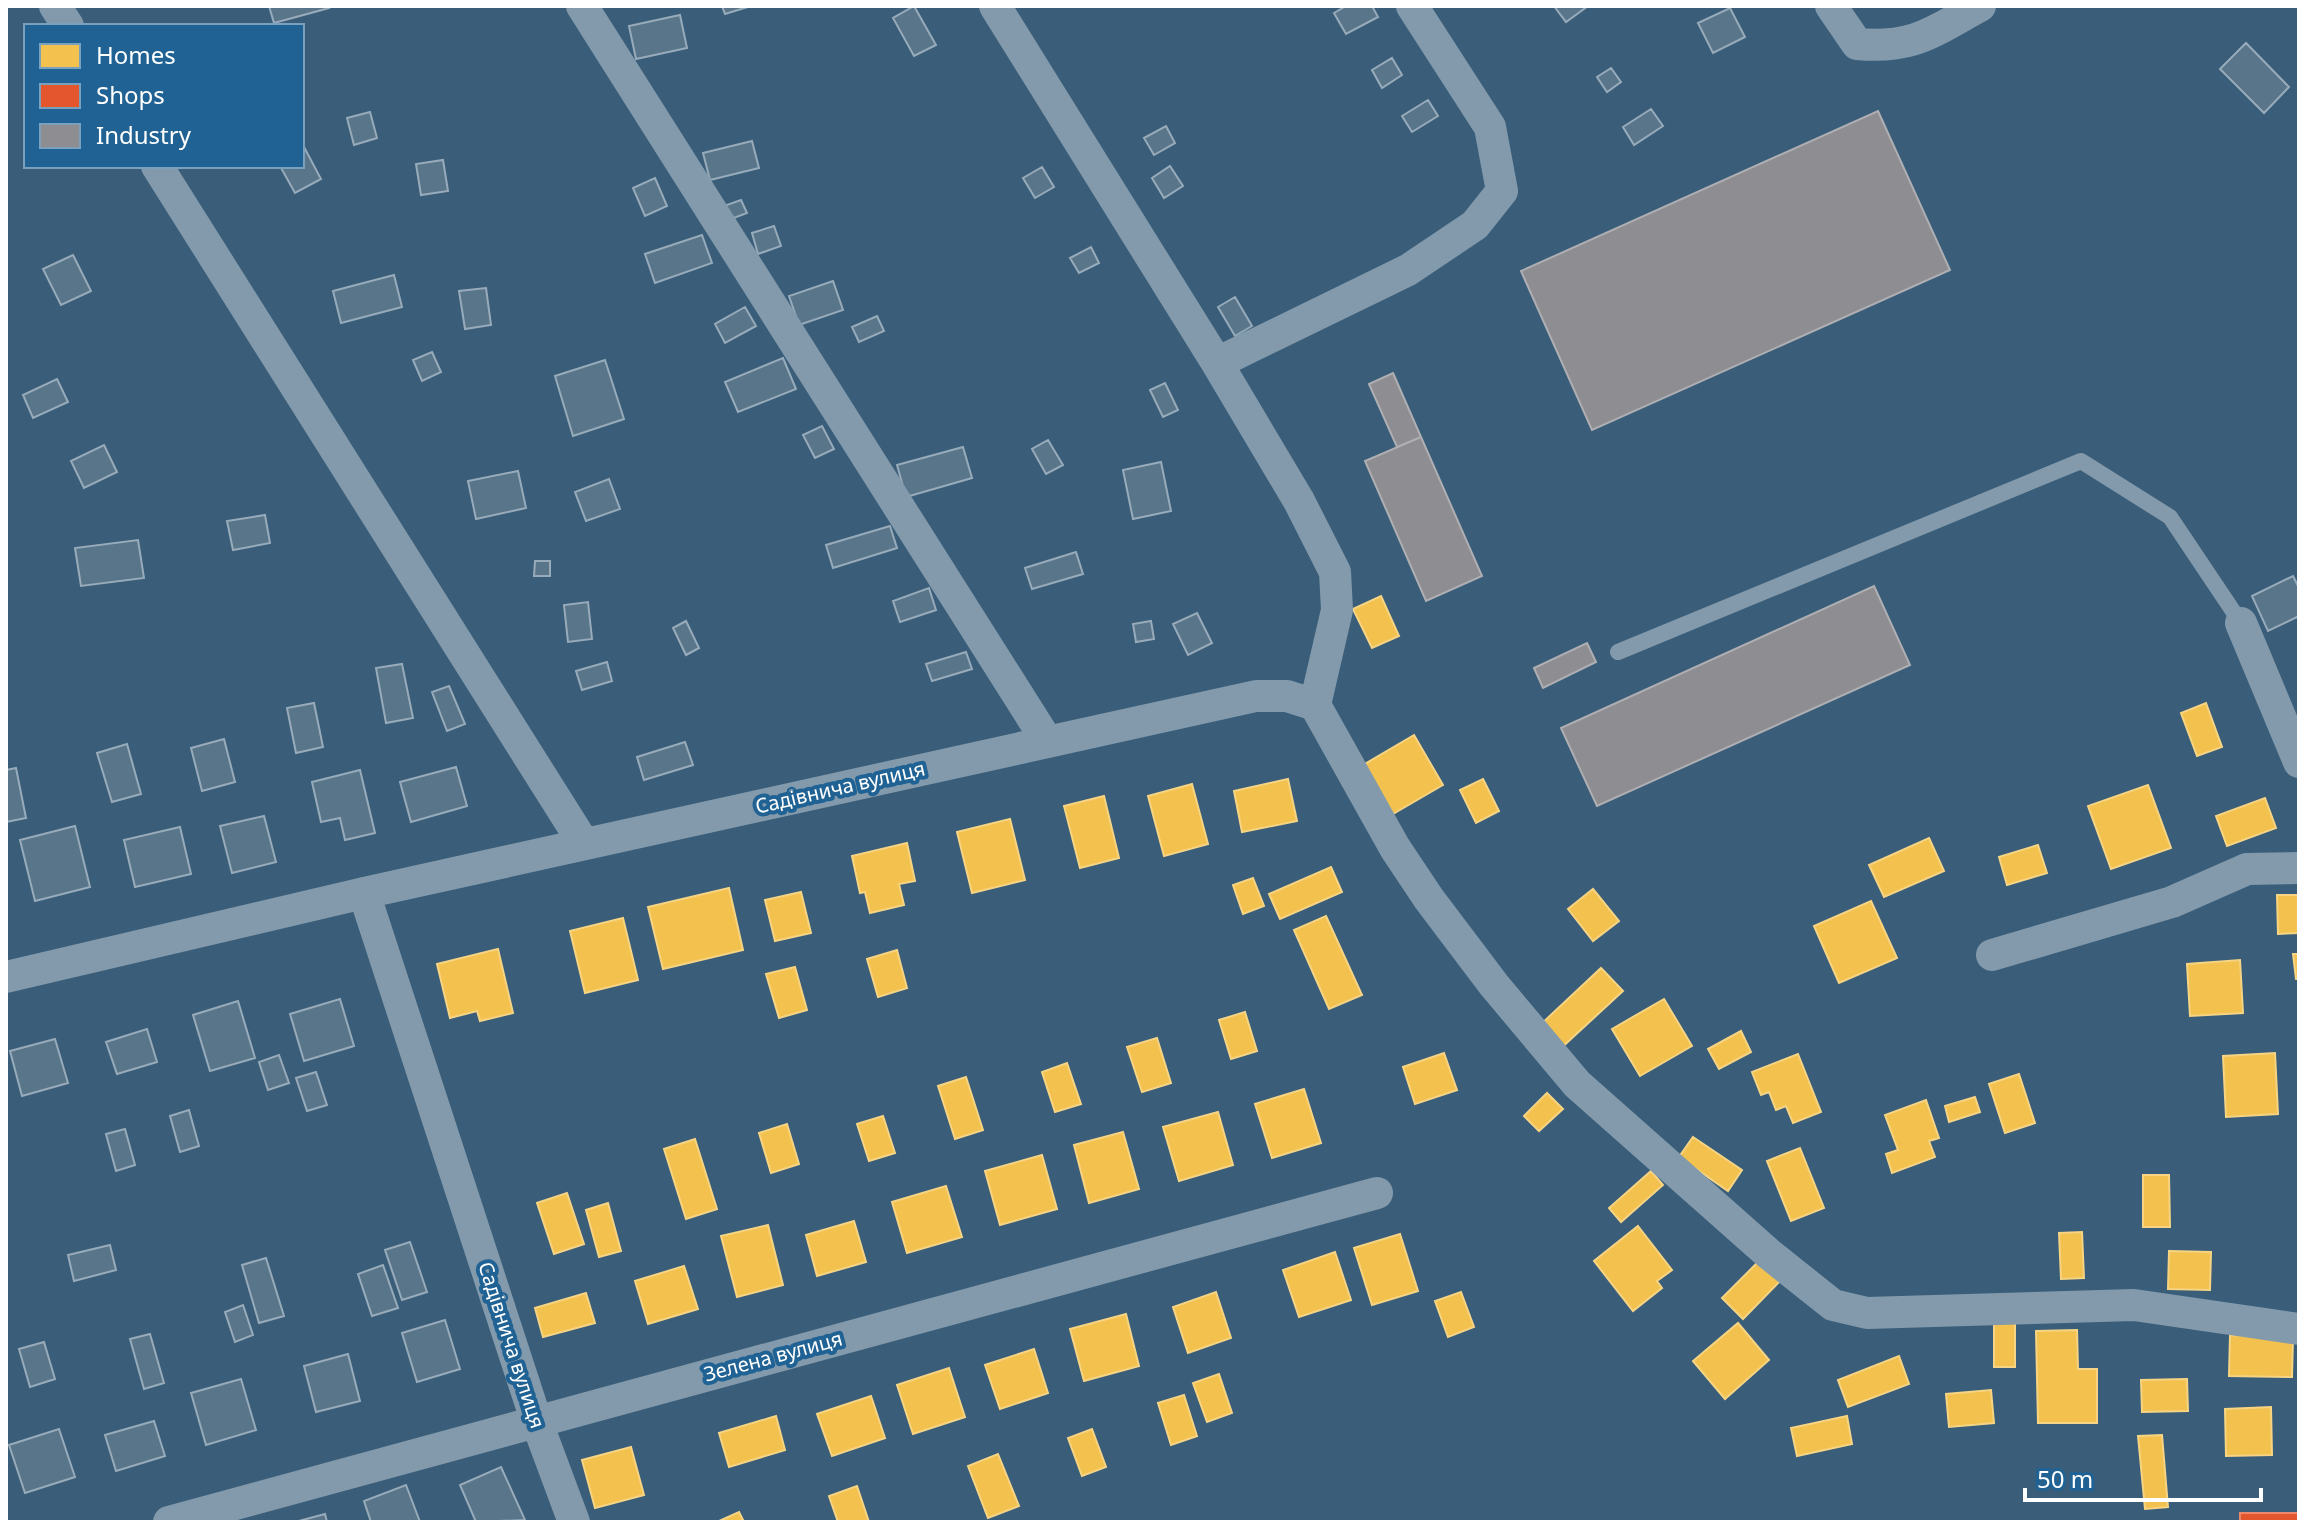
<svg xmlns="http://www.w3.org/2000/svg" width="2305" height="1528" viewBox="0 0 2305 1528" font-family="'Noto Sans',sans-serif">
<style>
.homes{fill:#f2c14e;stroke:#f6d483;stroke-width:2}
.shops{fill:#e4572e;stroke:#ec896d;stroke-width:2}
.industry{fill:#8d8d92;stroke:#afafb3;stroke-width:2}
.building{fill:#58758a;stroke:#98abba;stroke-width:2}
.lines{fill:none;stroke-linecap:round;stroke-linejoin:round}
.service{stroke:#839aac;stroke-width:16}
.minor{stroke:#839aac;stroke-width:32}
.labels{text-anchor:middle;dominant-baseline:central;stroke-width:8;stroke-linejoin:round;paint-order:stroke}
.street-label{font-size:20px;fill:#fff;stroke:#206293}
</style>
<rect width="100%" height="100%" fill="#3a5e79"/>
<path class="homes" d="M1381,596L1399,636L1372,648L1353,609Z
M2206,703L2222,747L2197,756L2181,713Z
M1414,735L1443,785L1393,814L1363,765Z
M1288,779L1297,821L1242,832L1234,791Z
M1483,779L1499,811L1476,823L1460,790Z
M1192,784L1208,844L1164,856L1148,796Z
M2148,785L2171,848L2111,869L2088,806Z
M1104,796L1119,858L1080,868L1064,806Z
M2265,798L2276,828L2227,846L2216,816Z
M1010,819L1025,880L972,893L957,832Z
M1929,838L1944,871L1884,897L1869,865Z
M907,843L915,881L899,884L904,905L870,913L865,892L860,893L852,856Z
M2038,845L2047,873L2007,885L1999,857Z
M1331,867L1342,892L1280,919L1269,894Z
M1253,878L1264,906L1243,914L1233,885Z
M729,888L743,950L663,969L648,907Z
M1593,889L1619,921L1593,941L1568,909Z
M801,892L811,933L775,941L765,900Z
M2277,895H2299V933L2278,934Z
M1871,901L1897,958L1839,983L1814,926Z
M1326,916L1362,995L1329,1009L1294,930Z
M623,918L638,980L585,993L570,931Z
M498,949L513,1013L480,1021L477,1011L450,1018L437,964Z
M897,950L907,988L878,997L867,959Z
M2293,954H2299V979H2296Z
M2240,960L2243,1013L2190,1016L2187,964Z
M795,967L807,1010L779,1018L766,974Z
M1601,968L1623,991L1559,1050L1538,1027Z
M1664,999L1692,1046L1640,1076L1612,1029Z
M1245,1012L1257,1051L1231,1059L1219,1020Z
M1741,1031L1751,1052L1719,1069L1708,1049Z
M1157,1038L1171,1083L1142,1092L1127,1047Z
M1444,1053L1457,1090L1415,1104L1403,1067Z
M2275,1053L2278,1114L2226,1117L2223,1056Z
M1798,1054L1821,1112L1793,1123L1786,1106L1776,1110L1769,1092L1761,1095L1752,1072Z
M1067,1063L1081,1104L1055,1112L1042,1072Z
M2019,1074L2035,1123L2005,1133L1989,1084Z
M966,1077L983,1130L955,1139L938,1086Z
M1304,1089L1321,1143L1272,1158L1255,1104Z
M1547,1093L1563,1109L1539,1131L1524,1116Z
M1975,1097L1980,1112L1949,1122L1945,1106Z
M1926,1100L1939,1138L1929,1141L1935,1157L1892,1173L1886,1154L1898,1150L1885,1115Z
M1218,1112L1233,1165L1179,1181L1163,1127Z
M883,1116L895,1153L869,1161L857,1124Z
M787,1124L799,1164L771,1173L759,1133Z
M1123,1132L1139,1189L1089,1203L1074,1145Z
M1693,1137L1742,1170L1728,1191L1679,1157Z
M695,1139L717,1209L686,1219L664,1149Z
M1800,1148L1824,1208L1791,1221L1767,1161Z
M1042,1155L1057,1209L1000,1225L985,1171Z
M1651,1171L1663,1185L1621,1222L1609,1208Z
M2143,1175H2169L2170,1227H2143Z
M946,1186L962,1237L907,1253L892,1202Z
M567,1193L584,1244L554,1254L537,1203Z
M608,1203L621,1251L599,1257L586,1210Z
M854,1221L866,1262L817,1276L806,1235Z
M768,1225L783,1285L737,1297L721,1236Z
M1638,1226L1672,1270L1657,1281L1662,1288L1633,1311L1594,1261Z
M2082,1232L2084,1278L2061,1279L2059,1233Z
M1400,1234L1418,1291L1372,1305L1354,1248Z
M2169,1251L2211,1252L2210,1290L2168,1289Z
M1335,1252L1351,1300L1299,1317L1283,1270Z
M1764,1256L1785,1276L1743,1319L1722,1298Z
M684,1266L698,1309L648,1324L635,1281Z
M1216,1292L1231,1338L1188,1353L1173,1307Z
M1461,1292L1474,1327L1448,1337L1435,1301Z
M586,1293L595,1323L543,1337L535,1308Z
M1126,1314L1139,1366L1084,1381L1070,1329Z
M1738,1323L1769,1360L1725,1399L1693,1361Z
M1994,1323H2015V1367H1994Z
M2077,1330L2078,1369H2097V1423H2038L2036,1331Z
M2230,1335L2293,1337L2292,1377L2229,1376Z
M1034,1349L1048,1393L1000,1409L985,1365Z
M1899,1356L1909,1384L1848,1407L1838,1380Z
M949,1368L965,1417L913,1434L897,1385Z
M1219,1374L1232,1413L1207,1422L1193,1383Z
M2187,1379L2188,1411L2142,1412L2141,1380Z
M1991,1390L1994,1423L1949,1427L1946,1394Z
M1184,1395L1197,1436L1171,1445L1158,1403Z
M871,1396L885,1438L832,1456L817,1414Z
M2271,1407L2272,1455L2226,1456L2225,1409Z
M776,1416L785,1450L729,1467L719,1433Z
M1847,1416L1852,1444L1797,1456L1791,1428Z
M1092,1429L1106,1467L1082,1476L1068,1438Z
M2162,1435L2168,1507L2145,1509L2138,1436Z
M631,1447L644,1495L595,1508L582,1460Z
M998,1454L1019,1506L988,1518L968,1466Z
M857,1486L869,1522H838L829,1496Z
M739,1512L744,1522H717Z"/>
<path class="shops" d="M2240,1513H2299V1522H2240Z"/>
<path class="industry" d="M1878,111L1950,270L1592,430L1521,271Z
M1393,373L1421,437L1397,447L1369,384Z
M1421,437L1482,576L1426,601L1365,461Z
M1874,586L1910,665L1597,806L1561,728Z
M1587,643L1596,662L1543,688L1534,668Z"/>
<path class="building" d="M269,6H328L329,8L274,23Z
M722,6H751L725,14Z
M914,6L936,45L914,56L893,18Z
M1346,6H1372L1378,17L1346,34L1334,13Z
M1554,6H1588L1566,22Z
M1730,8L1745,37L1713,53L1698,23Z
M680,15L687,48L636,59L629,26Z
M2246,43L2289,87L2264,113L2220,69Z
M1392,58L1402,75L1382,88L1372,70Z
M1611,68L1621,82L1607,92L1597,77Z
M1428,100L1438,116L1412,132L1402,116Z
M1651,109L1663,126L1634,145L1623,127Z
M370,112L377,138L354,145L347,118Z
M1166,126L1175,143L1154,155L1144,138Z
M752,141L759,168L710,180L703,153Z
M304,147L321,179L295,193L280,166H302Z
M443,160L448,191L421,195L416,164Z
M1170,166L1183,186L1164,198L1152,178Z
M1042,167L1054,187L1035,198L1023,178Z
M655,178L667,206L645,216L633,188Z
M741,200L747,213L726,221L721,207Z
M774,226L781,246L758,254L752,233Z
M702,235L712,263L655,283L645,254Z
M1091,247L1099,263L1079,273L1070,258Z
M73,255L91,291L61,305L43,269Z
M394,275L402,307L341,323L333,291Z
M833,281L843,310L799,325L789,296Z
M486,288L491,325L465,329L459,291Z
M1235,297L1252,326L1235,336L1218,307Z
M745,307L756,326L725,343L715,324Z
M877,316L884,331L859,342L852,327Z
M432,352L441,372L422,381L413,360Z
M783,358L796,389L738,412L725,382Z
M605,360L624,419L573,436L555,376Z
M57,379L68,402L33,418L23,395Z
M1165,383L1178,410L1163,417L1150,390Z
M822,426L834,449L815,458L803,435Z
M1048,440L1063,465L1046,474L1032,449Z
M104,445L117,472L84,488L71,461Z
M963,447L972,478L906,497L897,465Z
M1161,462L1171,511L1133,519L1123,470Z
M518,471L526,508L476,519L468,481Z
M609,479L620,509L586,521L575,492Z
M265,515L270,543L233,550L227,521Z
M890,526L897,548L833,568L826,545Z
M138,540L144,578L81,586L75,548Z
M1076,552L1083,574L1032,589L1025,568Z
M535,561H550V576H534Z
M2293,576L2299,588V616L2268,631L2252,596Z
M929,588L936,610L900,622L893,601Z
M588,602L592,639L568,642L564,605Z
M1197,613L1212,643L1188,655L1173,624Z
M686,621L699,648L686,655L673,628Z
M1151,621L1154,639L1136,642L1133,624Z
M966,652L972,669L932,681L926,664Z
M607,662L612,681L582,690L576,671Z
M402,664L413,718L386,723L376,668Z
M449,686L465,724L447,731L432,692Z
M314,703L323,747L296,753L287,708Z
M224,739L235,782L202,791L191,748Z
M685,742L693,765L644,780L637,757Z
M127,744L141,794L112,802L97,753Z
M456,767L467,806L411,822L400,782Z
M16,768L26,818L6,822V770Z
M360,770L375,833L345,840L340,818L321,822L312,782Z
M264,816L276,862L232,873L220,826Z
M75,826L90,887L35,901L20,840Z
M180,827L191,874L135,887L124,840Z
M340,999L354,1046L304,1061L290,1014Z
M238,1001L255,1058L210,1071L193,1015Z
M147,1029L157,1062L117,1074L106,1042Z
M55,1039L68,1083L22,1096L10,1051Z
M279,1055L289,1083L268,1090L259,1062Z
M316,1072L327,1105L307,1111L296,1078Z
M189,1110L199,1146L180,1152L170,1116Z
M125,1129L135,1165L116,1171L106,1134Z
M410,1242L427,1292L402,1300L385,1250Z
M110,1245L116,1270L74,1281L68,1255Z
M266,1258L284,1316L259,1323L242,1265Z
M383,1265L398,1308L372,1316L358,1274Z
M243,1305L253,1335L235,1342L225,1312Z
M445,1320L460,1369L417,1382L402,1333Z
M150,1334L164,1383L144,1389L130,1339Z
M44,1342L55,1379L30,1387L19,1349Z
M348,1354L360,1401L316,1412L304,1366Z
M241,1379L256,1430L206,1445L191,1393Z
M154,1421L165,1456L116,1471L105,1435Z
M59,1429L75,1477L25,1493L9,1445Z
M501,1467L525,1520L476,1522L460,1485Z
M406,1485L420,1522H371L364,1501Z
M325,1514L327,1522H295Z"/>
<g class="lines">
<path class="service" d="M1618,652L2081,461L2170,517L2241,623"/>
<path class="minor" d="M55,6L68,26
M582,6L1047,741
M995,6L1217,363L1299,501L1335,572L1337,610L1315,705L1395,848L1429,899L1494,985L1577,1084L1769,1254L1833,1305L1867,1313L2134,1305L2299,1329
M1831,6L1857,44C1914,49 1932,32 1980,6
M157,166L584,844
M1217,363L1408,270L1475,225L1502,191L1490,127L1412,6
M2241,623L2299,762
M364,893L536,1420L574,1522
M1992,955L2172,902L2247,869L2299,868
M6,977L364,893L1256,696H1287L1315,705
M169,1522L1377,1193"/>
</g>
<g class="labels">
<g class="street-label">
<text transform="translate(840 787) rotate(-13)">Садівнича вулиця</text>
<text transform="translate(512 1345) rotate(72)">Садівнича вулиця</text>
<text transform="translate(773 1356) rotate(-15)">Зелена вулиця</text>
</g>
</g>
<rect width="2305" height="1528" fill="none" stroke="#ffffff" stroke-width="16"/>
<rect x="24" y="24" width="280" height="144" fill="#206293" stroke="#79a1be" stroke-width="2"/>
<rect x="40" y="44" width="40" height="24" fill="#f2c14e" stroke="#79a1be" stroke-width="2"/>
<text x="96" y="64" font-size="24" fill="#ffffff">Homes</text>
<rect x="40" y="84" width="40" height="24" fill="#e4572e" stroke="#79a1be" stroke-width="2"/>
<text x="96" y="104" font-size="24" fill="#ffffff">Shops</text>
<rect x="40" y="124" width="40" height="24" fill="#8d8d92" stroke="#79a1be" stroke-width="2"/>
<text x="96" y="144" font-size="24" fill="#ffffff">Industry</text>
<path d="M2025 1488v12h236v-12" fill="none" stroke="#ffffff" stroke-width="4"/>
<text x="2037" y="1488" font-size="24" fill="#ffffff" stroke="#206293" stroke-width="6" paint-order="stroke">50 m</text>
</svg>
